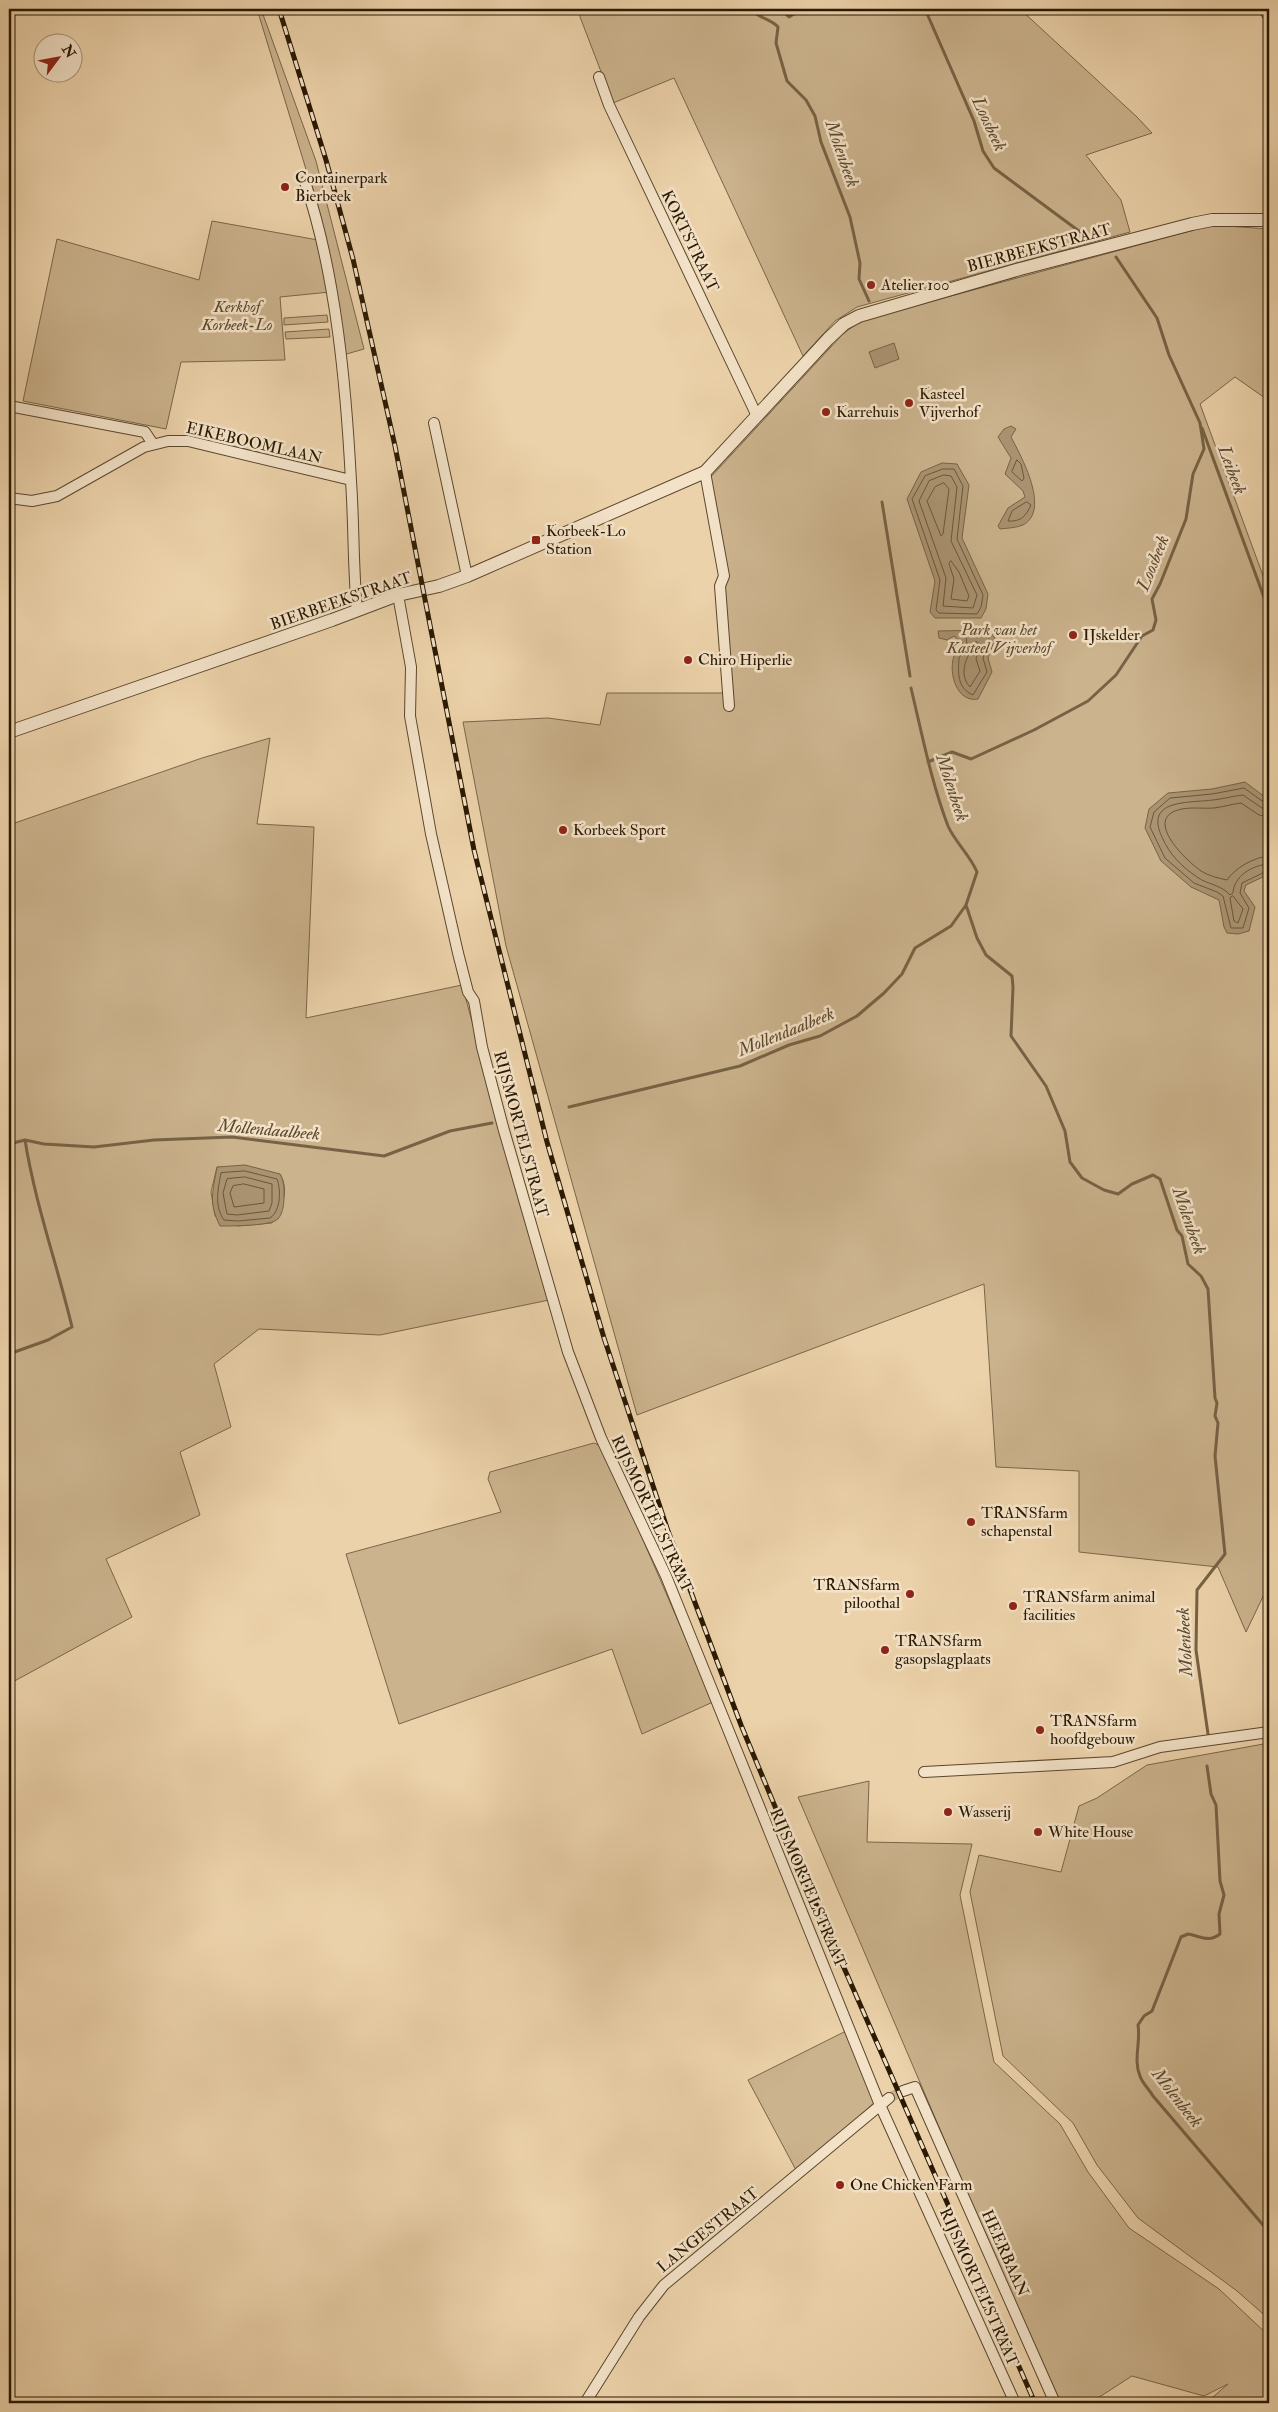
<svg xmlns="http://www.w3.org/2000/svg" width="1278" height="2412" viewBox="0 0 1278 2412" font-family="'IM FELL Double Pica',serif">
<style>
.green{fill:#cbb38d;stroke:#7a6648;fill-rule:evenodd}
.water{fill:#aa9371;stroke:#776245}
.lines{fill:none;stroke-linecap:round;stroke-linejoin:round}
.shore{stroke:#6a563a;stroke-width:1}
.stream{stroke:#776245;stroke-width:3}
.minor-tunnel{stroke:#c5ad88;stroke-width:10;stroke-dasharray:10 5;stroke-linecap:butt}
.minor-casing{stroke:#5a472c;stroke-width:12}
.tertiary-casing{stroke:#5a472c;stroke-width:14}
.minor{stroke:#f3e2c8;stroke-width:10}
.tertiary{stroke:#f3e2c8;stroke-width:12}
.rail-casing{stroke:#2a1902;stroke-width:5}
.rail{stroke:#f3e2c8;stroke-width:3;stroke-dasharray:9;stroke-linecap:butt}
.poi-dot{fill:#8f2418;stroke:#f3e2c8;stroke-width:2}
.labels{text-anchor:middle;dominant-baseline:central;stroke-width:5;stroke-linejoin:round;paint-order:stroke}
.poi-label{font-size:16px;fill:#2a1902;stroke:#f3e2c8;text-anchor:start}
.street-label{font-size:16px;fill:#2a1902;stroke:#f3e2c8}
.park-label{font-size:16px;font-style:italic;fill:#5a472c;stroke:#f3e2c8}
.water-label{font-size:18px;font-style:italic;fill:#5d4a2e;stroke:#f3e2c8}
</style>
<rect width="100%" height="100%" fill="#ecd2aa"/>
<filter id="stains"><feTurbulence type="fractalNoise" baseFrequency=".004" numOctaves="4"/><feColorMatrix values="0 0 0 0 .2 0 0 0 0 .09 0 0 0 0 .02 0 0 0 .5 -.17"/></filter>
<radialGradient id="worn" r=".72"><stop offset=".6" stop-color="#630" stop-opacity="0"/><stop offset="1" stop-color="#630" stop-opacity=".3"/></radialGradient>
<path class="green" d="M257,9H261L316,161L364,349L343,355L321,229L305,166Z
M577,9H1020L1137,117L1152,133L1086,155L1121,200L1130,232L857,307L835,321L803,356L674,78L613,103Z
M212,221L318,240L330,292L280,297L285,360L181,362L166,429L23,401L57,239L199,280Z
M1212,225L1269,229V392L1265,398L1235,377L1200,404L1269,592V1584L1246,1632L1218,1567L1079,1552V1471L996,1467L984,1284L637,1415L506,946L463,722L548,718L600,725L607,693H733L723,582L709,479L842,335L856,324L870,318Z
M327,315L328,322L284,325V318Z
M329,329L330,337L286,339L285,332Z
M270,738L257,824L314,827L306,1018L462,985L549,1300L380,1335L259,1329L214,1364L231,1427L180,1452L200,1515L106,1559L132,1617L9,1684V825L202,758ZM217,1167L280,1174C290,1191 282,1208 272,1223L238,1226L215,1216L211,1192Z
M594,1443L603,1447L713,1702L642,1734L612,1649L399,1724L346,1554L501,1512L488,1479L490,1472Z
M1269,1743V2319L1237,2291L1138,2218L1097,2165L1073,2123L1003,2056L970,1892L979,1855L1061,1872L1079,1806L1097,1798L1147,1765Z
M869,1781L867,1842L972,1844L960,1895L994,2062L1060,2124L1088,2172L1129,2228L1219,2289L1269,2336V2403H1206L1228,2384L1204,2396L1132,2376L1090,2403H1057L798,1797Z
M848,2030L875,2102L797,2172L748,2080Z"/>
<path class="water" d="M894,343L899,359L875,368L869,352Z
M1011,426L1016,429L1011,437C1021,456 1051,510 1023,525C1016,528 1007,528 1000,529L998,526L1008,508L1025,497L1023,491L1005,474L1011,458L998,437L1004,429Z
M942,463L957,464L969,485L962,538L988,594L986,609L981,618H935L930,612L935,581L907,499L921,472Z
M988,630L995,638L988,658L992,672L978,699C957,703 948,673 954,656C955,652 961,649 963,644L954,636L947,640L939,638L938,631Z
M1245,782L1269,800V874L1246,885L1244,891L1255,907L1249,931L1238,934L1227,933L1224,927L1219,900L1191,887L1161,861L1145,828L1149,809L1168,793L1212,789Z
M245,1165L280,1174C284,1181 284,1188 284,1197C284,1204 283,1213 278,1219C271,1226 231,1226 220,1226C208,1202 213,1191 217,1167Z"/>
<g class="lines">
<path class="shore" d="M1017,460L1021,464L1024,478L1022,481L1012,472Z
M943,469H954L963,486L957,539L983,595L981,607L977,614L939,613L936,610L940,580L912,499L925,476Z
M944,475L951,476L957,487L951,541L977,595L973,608L943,606L946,578L919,501L929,481Z
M944,483L949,489L943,534L941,536L927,501L935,487Z
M1027,502L1031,505C1026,516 1021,522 1008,521L1012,511Z
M951,561L959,572L969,596L967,601L951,599L954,579L949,564Z
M987,635L989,639L983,658L987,672L973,695C957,688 958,673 959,658L967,646L966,636Z
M976,642L980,644L976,659L980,671L970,687C957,673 968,654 976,642Z
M1269,804L1265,803L1244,788L1212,794L1170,798L1154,812L1150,827L1165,858L1194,883L1217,892L1223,896L1231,928H1243L1249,908L1240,893L1242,883L1269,870
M1269,810L1262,808L1243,795C1233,796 1223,799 1213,800C1189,803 1144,799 1162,837C1169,854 1182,867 1197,877C1208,885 1220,884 1230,895L1233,893C1234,876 1252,865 1269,864
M1269,817L1259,815L1241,803C1232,804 1223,807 1214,808C1202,809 1187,806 1175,811C1146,823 1188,862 1201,871C1209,876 1218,878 1227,880C1235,868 1254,857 1269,856
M1233,896L1243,909L1238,923L1234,921L1230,898Z
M245,1171L277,1179C281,1189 281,1211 270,1218L238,1221L224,1220C214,1206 218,1189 221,1173Z
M245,1177L272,1184V1203L269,1211L237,1215L227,1214L223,1193L227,1179Z
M244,1184L264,1189V1203L234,1207L230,1193L233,1186Z"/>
<path class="stream" d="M751,9C759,19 770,18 778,27L776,43L787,81L806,100L815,116L821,142L850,217L860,263L859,279L869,301
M780,9L789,17L802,9
M925,9L974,121L983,151L994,168L1091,240
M1202,428L1269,611
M882,502L910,676
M911,688C922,734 931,781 948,826C955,842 970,855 977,872L966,905L977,938L986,955L1012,976L1013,987L1011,1036L1046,1086L1065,1131L1070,1162L1082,1178L1104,1190L1118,1194L1132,1184L1153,1175L1160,1179L1177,1230L1182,1236L1188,1264L1201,1276L1208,1289L1215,1398L1217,1403L1215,1416L1218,1423L1215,1456L1225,1554L1197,1590L1196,1650L1208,1734
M928,762L952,752L971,759L1034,730L1088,701L1116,675L1142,636L1153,630L1156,620L1152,599L1160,584L1186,519L1193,474L1204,449L1200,423L1169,355L1157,318L1116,257
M569,1107L740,1066L789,1045L820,1036L857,1016L884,993L902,974L915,948L951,926L966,905
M9,1144L25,1140L44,1144L94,1147L154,1140L232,1137L384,1156L450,1131L492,1123
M9,1354L48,1340L72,1327C57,1264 35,1203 25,1140
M1207,1766L1211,1794L1216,1805L1220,1881L1224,1895L1219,1914L1220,1934C1209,1943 1200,1936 1188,1934L1181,1937L1152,2011L1144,2016L1138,2025C1141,2041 1133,2060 1140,2076C1142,2083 1149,2089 1153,2096L1269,2232"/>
<path class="minor-tunnel" d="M889,2098L903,2091"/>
<defs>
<path id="minor" d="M1264,9L1269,17
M599,77L609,105L757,416
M305,182C336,274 346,385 351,481C354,524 353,568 357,610
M9,406L145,432L153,444
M434,423L467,576
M705,472L724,576L720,586L729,706
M9,498L32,501L57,496L144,447L168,441H188L351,480
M398,595L411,667L410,716L431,834L458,953L468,992L474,1001L482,1047L503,1127L568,1352L601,1438L666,1576L880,2105L1015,2403
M924,1772L1113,1762L1160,1747L1269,1732
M903,2091L915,2087L1055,2403
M585,2403L639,2317L664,2285L889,2098"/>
<path id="tertiary" d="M9,732L332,620L398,595L439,586L467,576L705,472L828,339L844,324L859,316L1020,269L1192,224L1212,220H1269"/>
</defs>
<use href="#minor" class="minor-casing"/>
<use href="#tertiary" class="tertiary-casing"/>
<use href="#minor" class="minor"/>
<use href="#tertiary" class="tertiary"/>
<defs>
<path id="rail" d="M279,9L326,160L353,259L395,446L474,850L547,1142L604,1338L668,1531L741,1725L809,1888L1035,2403"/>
</defs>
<use href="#rail" class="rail-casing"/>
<use href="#rail" class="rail"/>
</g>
<g class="poi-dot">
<circle cx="285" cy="187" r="5"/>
<circle cx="871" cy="285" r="5"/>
<circle cx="909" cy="403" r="5"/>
<circle cx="826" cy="412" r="5"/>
<rect x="531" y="535" width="10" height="10" rx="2.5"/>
<circle cx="1073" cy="635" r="5"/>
<circle cx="688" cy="660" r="5"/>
<circle cx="563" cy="830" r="5"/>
<circle cx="971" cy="1522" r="5"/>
<circle cx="910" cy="1594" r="5"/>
<circle cx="1013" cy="1606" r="5"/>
<circle cx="885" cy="1650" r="5"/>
<circle cx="1040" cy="1730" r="5"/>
<circle cx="948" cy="1812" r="5"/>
<circle cx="1038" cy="1832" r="5"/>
<circle cx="840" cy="2185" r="5"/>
</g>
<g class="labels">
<g class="poi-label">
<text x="295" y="178">Containerpark<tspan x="295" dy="18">Bierbeek</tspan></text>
<text x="881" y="285">Atelier 100</text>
<text x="919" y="394">Kasteel<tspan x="919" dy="18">Vijverhof</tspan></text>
<text x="836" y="412">Karrehuis</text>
<text x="546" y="531">Korbeek-Lo<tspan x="546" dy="18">Station</tspan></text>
<text x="1083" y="635">IJskelder</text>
<text x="698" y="660">Chiro Hiperlie</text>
<text x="573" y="830">Korbeek Sport</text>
<text x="981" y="1513">TRANSfarm<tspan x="981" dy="18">schapenstal</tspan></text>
<text x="900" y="1585" text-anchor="end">TRANSfarm<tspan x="900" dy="18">piloothal</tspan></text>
<text x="1023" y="1597">TRANSfarm animal<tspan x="1023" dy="18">facilities</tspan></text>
<text x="895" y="1641">TRANSfarm<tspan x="895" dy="18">gasopslagplaats</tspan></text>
<text x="1050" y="1721">TRANSfarm<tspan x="1050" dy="18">hoofdgebouw</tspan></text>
<text x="958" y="1812">Wasserij</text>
<text x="1048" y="1832">White House</text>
<text x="850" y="2185">One Chicken Farm</text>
</g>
<g class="street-label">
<text transform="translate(690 241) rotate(64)">KORTSTRAAT</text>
<text transform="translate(1039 248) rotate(-15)">BIERBEEKSTRAAT</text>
<text transform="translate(254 443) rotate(13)">EIKEBOOMLAAN</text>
<text transform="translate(341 601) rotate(-19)">BIERBEEKSTRAAT</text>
<text transform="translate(521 1134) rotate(75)">RIJSMORTELSTRAAT</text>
<text transform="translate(652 1514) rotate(65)">RIJSMORTELSTRAAT</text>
<text transform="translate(808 1888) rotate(67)">RIJSMORTELSTRAAT</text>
<text transform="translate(708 2230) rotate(-39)">LANGESTRAAT</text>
<text transform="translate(1005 2253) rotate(66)">HEERBAAN</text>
<text transform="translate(979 2287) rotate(66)">RIJSMORTELSTRAAT</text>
</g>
<g class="park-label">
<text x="237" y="307">Kerkhof<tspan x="237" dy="18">Korbeek-Lo</tspan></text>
<text x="999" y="630">Park van het<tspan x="999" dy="18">Kasteel Vijverhof</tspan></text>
</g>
<g class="water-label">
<text transform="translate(989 124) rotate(65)">Loosbeek</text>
<text transform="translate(842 154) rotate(71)">Molenbeek</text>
<text transform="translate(1232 470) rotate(70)">Leibeek</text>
<text transform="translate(1153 563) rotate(-68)">Loosbeek</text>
<text transform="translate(952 788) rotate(72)">Molenbeek</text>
<text transform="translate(786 1032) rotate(-22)">Mollendaalbeek</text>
<text transform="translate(269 1130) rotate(5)">Mollendaalbeek</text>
<text transform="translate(1189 1221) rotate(71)">Molenbeek</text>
<text transform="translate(1185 1642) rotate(-93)">Molenbeek</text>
<text transform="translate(1177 2098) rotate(52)">Molenbeek</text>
</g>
</g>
<rect width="1278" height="2412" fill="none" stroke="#ecd2aa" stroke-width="30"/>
<rect x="10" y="10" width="1258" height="2392" fill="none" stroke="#2a1902" stroke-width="2.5"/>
<rect x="15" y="15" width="1248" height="2382" fill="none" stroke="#2a1902"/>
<g transform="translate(58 58) rotate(58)"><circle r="24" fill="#f3e2c8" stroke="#a39279"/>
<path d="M0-4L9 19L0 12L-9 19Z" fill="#8f2418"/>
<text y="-8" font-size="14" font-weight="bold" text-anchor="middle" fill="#2a1902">N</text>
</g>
<rect width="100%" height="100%" filter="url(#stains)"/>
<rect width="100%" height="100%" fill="url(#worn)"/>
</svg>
